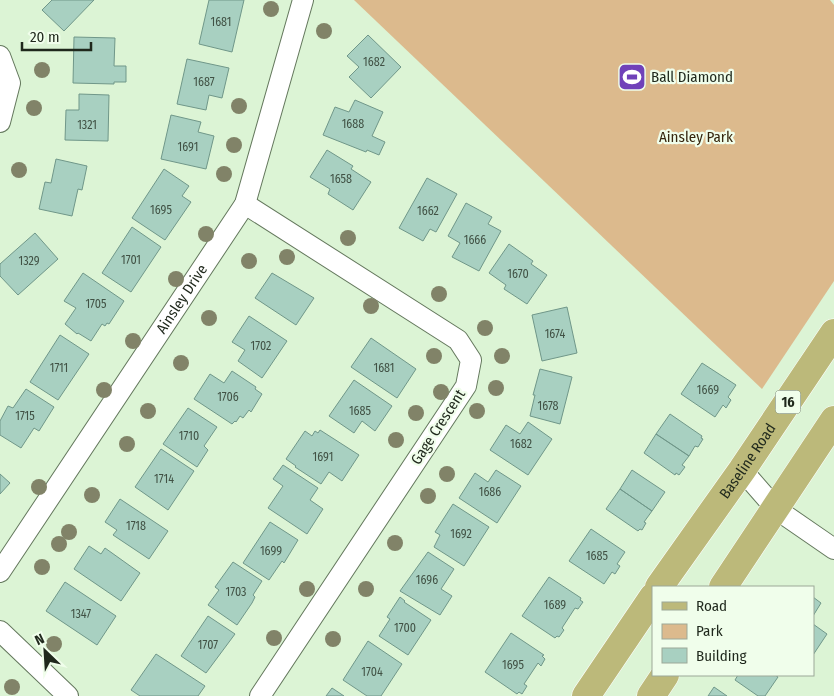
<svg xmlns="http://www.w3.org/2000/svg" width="834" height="696" viewBox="0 0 834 696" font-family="'Fira Sans Condensed',sans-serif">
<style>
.green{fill:#dcba8d}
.building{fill:#a8d0c1;stroke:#709789}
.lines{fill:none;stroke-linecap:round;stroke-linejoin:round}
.minor-casing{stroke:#64785d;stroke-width:22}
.primary-casing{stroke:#fff;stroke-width:29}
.minor{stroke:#fff;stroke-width:20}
.primary{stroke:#bcb97a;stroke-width:28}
.tree{fill:#818368}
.labels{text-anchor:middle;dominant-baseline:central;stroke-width:4.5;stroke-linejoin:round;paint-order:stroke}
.number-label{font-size:12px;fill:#415245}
.shield{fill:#f0feeb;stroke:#5e685a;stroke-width:1}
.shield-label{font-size:14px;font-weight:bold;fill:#1f281c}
.poi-label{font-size:15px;fill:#1f281c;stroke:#f0feeb;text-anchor:start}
.park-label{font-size:15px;fill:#36260e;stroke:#f0feeb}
.street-label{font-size:15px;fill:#1f281c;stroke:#f0feeb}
</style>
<rect width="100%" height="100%" fill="#dcf4d5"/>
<path class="green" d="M354,0H830L834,5V281L762,389Z"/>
<path class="building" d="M52,0H94L64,31L42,10Z
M209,0H244L232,52L199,44Z
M368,35L401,67L371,98L349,77L359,67L347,56Z
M74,37L115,38L114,66H126V82H114V84L73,83Z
M187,59L229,68L222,98L209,95L206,110L177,104Z
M79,94L109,95L108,141L65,140L66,110H79Z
M355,100L383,112L372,136L385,142L379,155L367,150L366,152L323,135L335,107L349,112Z
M171,115L201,122L198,132L214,136L206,169L161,159Z
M327,150L353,166L351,169L371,182L353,210L328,194L330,189L310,177Z
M56,159L87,166L82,190L78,189L72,216L39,209L45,182L51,183Z
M164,169L189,186L182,196L191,202L165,240L132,218Z
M427,178L457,194L436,232L430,229L423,241L399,228Z
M466,203L492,217L488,224L501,231L479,271L452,257L460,243L448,236Z
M132,227L161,247L131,292L102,273Z
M35,233L58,259L18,295L0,276V264Z
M509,244L533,261L531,264L547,275L527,304L504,289L506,285L489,273Z
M83,273L124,301L109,324L107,323L105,326L102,324L91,341L78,333L77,334L65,324L76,308L64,301Z
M272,273L314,298L296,325L255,298Z
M567,307L577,353L542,361L532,315Z
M249,316L287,341L262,378L238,361L245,350L232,342Z
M60,335L89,354L58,400L30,382Z
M371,338L416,369L397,398L351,367Z
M702,363L736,385L728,397L731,400L726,408L723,405L715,417L681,394Z
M540,369L572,377L560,424L530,416L535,395H533Z
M232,371L256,387L255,389L262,394L251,412L249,410L243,418L240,416L236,422L235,421L232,424L194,399L210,374L224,383Z
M354,380L392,406L375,431L362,421L354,433L329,416Z
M26,389L54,407L39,431L34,428L21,448L0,435V421L8,406L13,408Z
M188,408L217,427L204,446L208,450L197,467L163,444Z
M670,414L702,436L701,438L703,439L698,447L695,446L689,456L656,434Z
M528,422L552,439L528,475L490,450L506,425L520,434Z
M320,430L359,455L342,481L329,472L321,484L295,467L296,466L286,459L305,431L312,436L315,431L318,433Z
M656,434L689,456L682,465L685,467L679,475L676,473L675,475L644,453Z
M161,449L194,471L168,510L135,487Z
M283,465L318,488L310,500L323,509L307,534L268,508L283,486L273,479Z
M496,470L521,486L497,523L459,498L475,473L488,482Z
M632,470L665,492L652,511L620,489Z
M0,474L10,483L0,494Z
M620,489L652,511L644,522L646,523L642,530L640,529L638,531L606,509Z
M120,499L168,531L149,559L113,535L117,530L105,522Z
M453,504L489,527L464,566L434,547L440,535L435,532Z
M270,522L298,540L284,563L282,561L269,580L243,563Z
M591,529L625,552L617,564L620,566L615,574L612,572L604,584L569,561Z
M89,546L101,554L105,548L140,573L121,601L74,569Z
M428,552L454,569L441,589L452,596L440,615L400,591Z
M233,562L262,581L253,595L255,597L252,603L237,625L208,605L219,590L215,587Z
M549,577L581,598L580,600L583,602L578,609L575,608L562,628L564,630L559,637L557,636L555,638L522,616Z
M65,582L116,616L97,645L46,611Z
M400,597L405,601L404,602L431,620L408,655L379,636L390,619L387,617Z
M813,597L821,603L813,616Z
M208,616L235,634L206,673L181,656Z
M813,624L827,634L813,655Z
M511,633L544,655L542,656L545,659L541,666L538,663L524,684L527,686L522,694L519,692L517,694L485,672Z
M368,641L402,664L381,696H367L343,680Z
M156,654L205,686L198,696H140L131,690Z
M738,675H775L778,677L765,696H758L735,680Z
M714,687L727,696H708Z
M332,688L344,696H326Z"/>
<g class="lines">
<defs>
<g id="minor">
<path d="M0,56L10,83L0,122"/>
<path d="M245,204L458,340L471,360L466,386L260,696"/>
<path d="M742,470L776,509L834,549"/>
<path id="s1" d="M0,572L245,204L303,0"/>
<path d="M0,631L68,696"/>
</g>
<g id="primary">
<path id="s2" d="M659,587L742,470L834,333"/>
<path d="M723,587L834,420"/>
<path d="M586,696L653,597"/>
<path d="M651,696L665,675"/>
</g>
</defs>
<use href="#minor" class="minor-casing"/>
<use href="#primary" class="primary-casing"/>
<use href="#minor" class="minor"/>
<use href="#primary" class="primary"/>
</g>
<g class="tree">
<circle cx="271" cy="9" r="8"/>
<circle cx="324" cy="31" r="8"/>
<circle cx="42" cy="70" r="8"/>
<circle cx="239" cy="106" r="8"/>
<circle cx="34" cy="108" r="8"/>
<circle cx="234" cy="145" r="8"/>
<circle cx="19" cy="170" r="8"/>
<circle cx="224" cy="174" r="8"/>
<circle cx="206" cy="234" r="8"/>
<circle cx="348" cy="238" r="8"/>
<circle cx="287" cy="257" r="8"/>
<circle cx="249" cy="261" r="8"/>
<circle cx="176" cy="279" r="8"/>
<circle cx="439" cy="294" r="8"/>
<circle cx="371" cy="306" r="8"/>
<circle cx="209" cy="318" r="8"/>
<circle cx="485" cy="328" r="8"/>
<circle cx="133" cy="341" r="8"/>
<circle cx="434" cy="356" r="8"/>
<circle cx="502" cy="356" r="8"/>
<circle cx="181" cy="363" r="8"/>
<circle cx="496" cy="388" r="8"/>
<circle cx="104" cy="390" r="8"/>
<circle cx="441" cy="392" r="8"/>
<circle cx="148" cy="411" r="8"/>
<circle cx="477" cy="411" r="8"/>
<circle cx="416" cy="413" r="8"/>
<circle cx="396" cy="440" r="8"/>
<circle cx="127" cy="444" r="8"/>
<circle cx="447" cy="474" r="8"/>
<circle cx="39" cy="487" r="8"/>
<circle cx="92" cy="495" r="8"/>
<circle cx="428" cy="496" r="8"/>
<circle cx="69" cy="532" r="8"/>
<circle cx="395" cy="543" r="8"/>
<circle cx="59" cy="544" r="8"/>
<circle cx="42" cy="567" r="8"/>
<circle cx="307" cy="589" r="8"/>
<circle cx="366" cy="589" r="8"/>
<circle cx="274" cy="638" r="8"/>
<circle cx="333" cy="639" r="8"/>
<circle cx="54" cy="644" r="8"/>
<circle cx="12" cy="687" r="8"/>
</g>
<defs>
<symbol id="stadium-square" viewBox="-11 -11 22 22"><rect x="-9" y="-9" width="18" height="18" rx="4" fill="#7041b9" stroke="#f0feeb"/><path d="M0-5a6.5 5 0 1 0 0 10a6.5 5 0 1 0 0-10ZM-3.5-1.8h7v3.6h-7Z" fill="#fff"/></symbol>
</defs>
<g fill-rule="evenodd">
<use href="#stadium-square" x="616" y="61" width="32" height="32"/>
</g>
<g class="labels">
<g class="number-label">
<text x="221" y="22">1681</text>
<text x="374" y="62">1682</text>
<text x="204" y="82">1687</text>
<text x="353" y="124">1688</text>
<text x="87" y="125">1321</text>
<text x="188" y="147">1691</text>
<text x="341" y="179">1658</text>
<text x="161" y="210">1695</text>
<text x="428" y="211">1662</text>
<text x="475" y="240">1666</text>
<text x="131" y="260">1701</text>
<text x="29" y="261">1329</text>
<text x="518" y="274">1670</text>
<text x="96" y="304">1705</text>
<text x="555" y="334">1674</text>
<text x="261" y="346">1702</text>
<text x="59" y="368">1711</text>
<text x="384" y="368">1681</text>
<text x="708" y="390">1669</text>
<text x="228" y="397">1706</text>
<text x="548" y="406">1678</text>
<text x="360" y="411">1685</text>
<text x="25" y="416">1715</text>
<text x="189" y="436">1710</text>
<text x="521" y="444">1682</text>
<text x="323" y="457">1691</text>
<text x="164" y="479">1714</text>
<text x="490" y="492">1686</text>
<text x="136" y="526">1718</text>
<text x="461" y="534">1692</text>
<text x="271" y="551">1699</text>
<text x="597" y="556">1685</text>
<text x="427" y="580">1696</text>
<text x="236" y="592">1703</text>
<text x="555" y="605">1689</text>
<text x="81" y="614">1347</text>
<text x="405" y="628">1700</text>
<text x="208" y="645">1707</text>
<text x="513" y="665">1695</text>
<text x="372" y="672">1704</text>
</g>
<rect class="shield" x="775.5" y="390.5" width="25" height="23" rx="4"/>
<g class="shield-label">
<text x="788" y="402">16</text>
</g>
<g class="poi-label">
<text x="651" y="77">Ball Diamond</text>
</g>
<g class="park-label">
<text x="696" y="137">Ainsley Park</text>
</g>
<g class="street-label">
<text stroke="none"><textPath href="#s1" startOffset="328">Ainsley Drive</textPath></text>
<text transform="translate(438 427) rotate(-57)">Gage Crescent</text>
<text stroke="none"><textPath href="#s2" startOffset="154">Baseline Road</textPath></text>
</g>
</g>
<rect x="652" y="586" width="162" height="90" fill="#f0feeb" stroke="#9ca898"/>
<rect x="662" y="602" width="25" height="8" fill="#bcb97a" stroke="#9ca898"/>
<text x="696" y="611" font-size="15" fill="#1f281c">Road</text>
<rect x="662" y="624" width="25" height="15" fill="#dcba8d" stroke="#9ca898"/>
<text x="696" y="636" font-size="15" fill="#1f281c">Park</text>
<rect x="662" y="648" width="25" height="15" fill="#a8d0c1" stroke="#9ca898"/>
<text x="696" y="661" font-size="15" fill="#1f281c">Building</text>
<g transform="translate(45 651) rotate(335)" stroke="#f0feeb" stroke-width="4" paint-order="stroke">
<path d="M0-4L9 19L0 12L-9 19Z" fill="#1f281c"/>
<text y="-8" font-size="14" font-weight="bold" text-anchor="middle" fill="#1f281c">N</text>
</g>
<path d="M22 42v8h69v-8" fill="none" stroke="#1f281c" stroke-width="2.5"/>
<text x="30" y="42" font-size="15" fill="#1f281c" stroke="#f0feeb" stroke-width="4" paint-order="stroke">20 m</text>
</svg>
